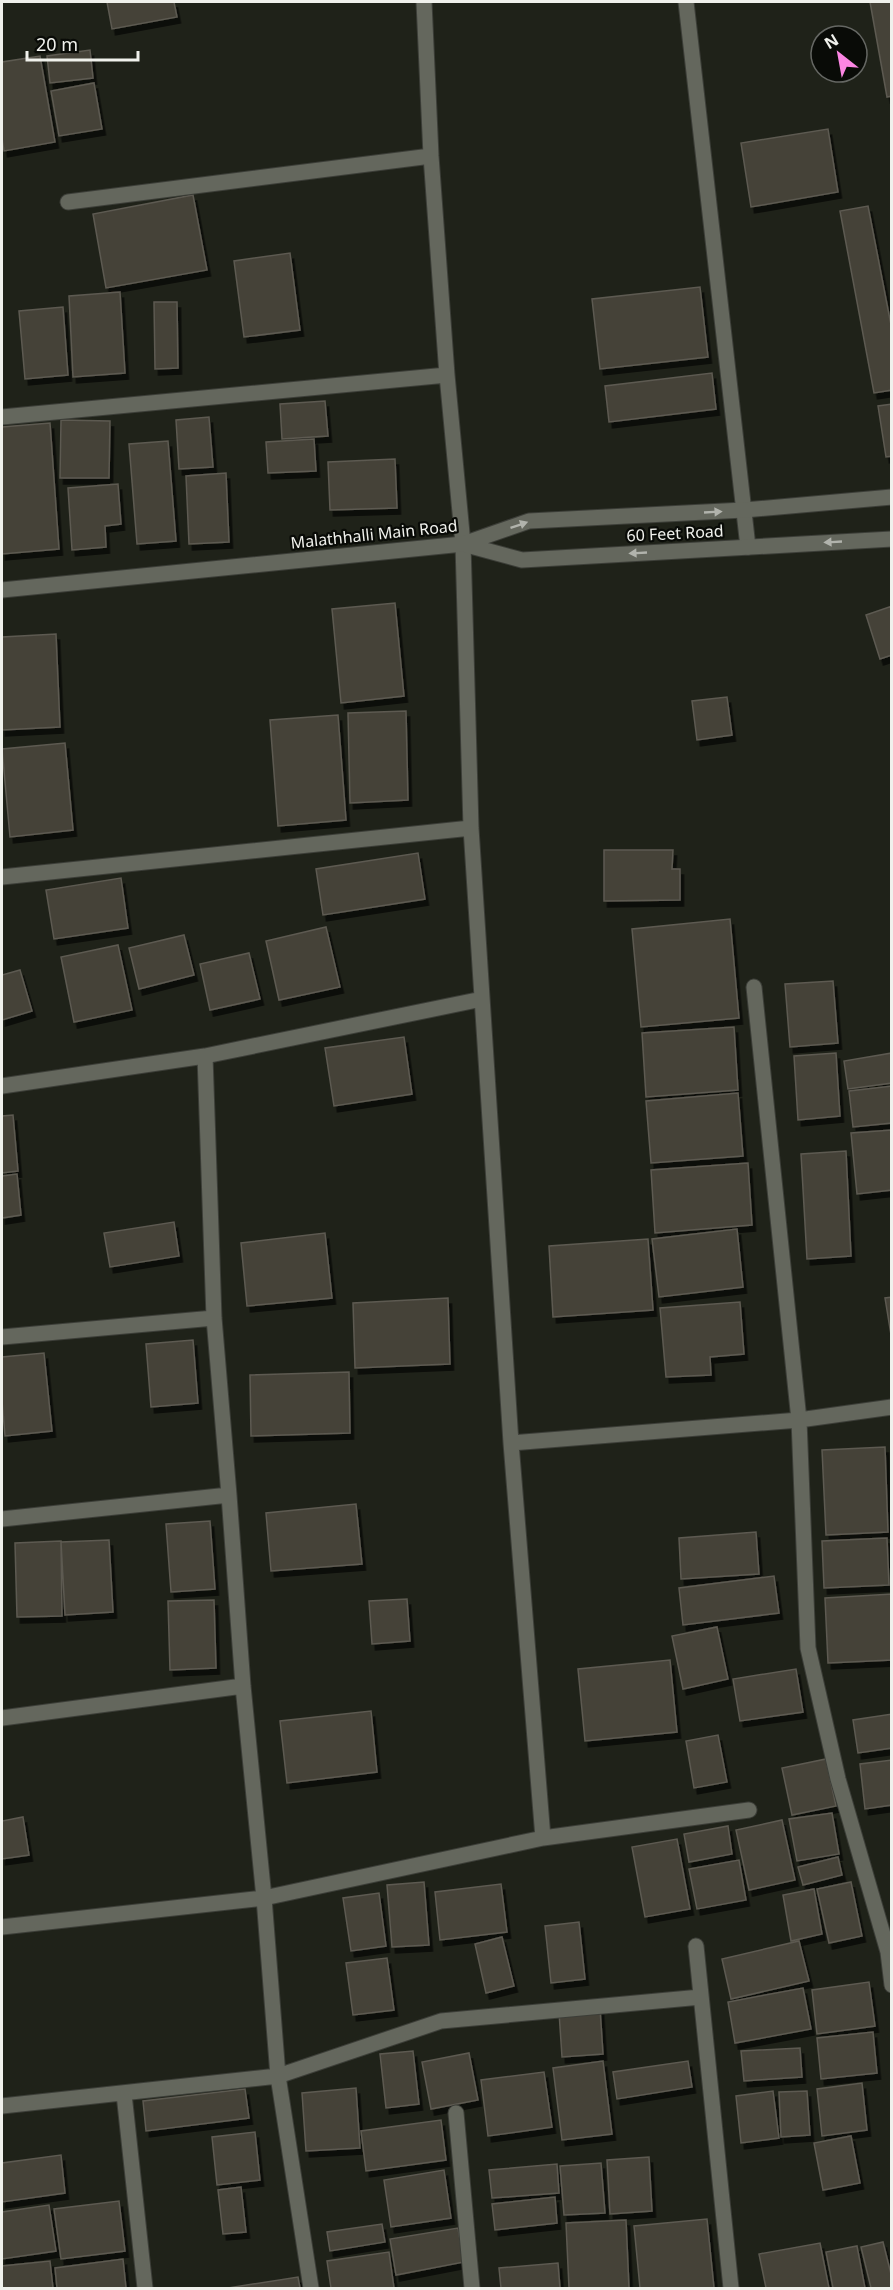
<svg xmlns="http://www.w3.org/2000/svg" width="893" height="2290" viewBox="0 0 893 2290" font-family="'Noto Sans',sans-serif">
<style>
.building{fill:#454239;stroke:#5d5a51;stroke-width:1.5;filter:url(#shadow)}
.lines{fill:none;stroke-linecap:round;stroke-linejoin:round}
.street-casing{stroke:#3c3e38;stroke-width:17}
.secondary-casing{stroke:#3c3e38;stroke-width:17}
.street{stroke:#64675d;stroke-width:15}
.secondary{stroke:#64675d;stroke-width:15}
.oneway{fill:#b1b3ac}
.labels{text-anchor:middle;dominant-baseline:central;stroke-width:4.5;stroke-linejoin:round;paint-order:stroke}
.street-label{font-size:16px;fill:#f0f1ec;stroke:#090b07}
</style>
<defs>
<filter id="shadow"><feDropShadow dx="3.5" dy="6" stdDeviation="0" flood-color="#0009"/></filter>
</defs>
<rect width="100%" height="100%" fill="#1f2219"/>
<path class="building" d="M107,2H174L177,17L112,29Z
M870,2H892V96L887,97Z
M90,50L93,78L50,83L47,56Z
M40,56L55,142L4,151L2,138V62Z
M94,83L102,129L59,136L51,91Z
M828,129L838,192L751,207L741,143Z
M193,195L207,270L106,288L93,214Z
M868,206L892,330V390L874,393L840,211Z
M290,253L300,330L244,337L234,261Z
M700,287L708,357L600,369L592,299Z
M120,292L125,373L73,377L69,296Z
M154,302H177L178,368L155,369Z
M63,307L68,375L25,379L19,311Z
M712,373L716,409L609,422L605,386Z
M325,401L328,436L282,439L280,404Z
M892,404V456L886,457L878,406Z
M209,417L213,467L179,469L176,420Z
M61,420L110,421L109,478H60Z
M50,423L59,549L2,554V427Z
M314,439L316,471L268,473L266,442Z
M168,441L176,541L137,544L129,444Z
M395,459L397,508L330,510L328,462Z
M226,473L229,542L189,544L186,476Z
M118,484L121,524L105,526L106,547L72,550L68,488Z
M395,603L404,696L341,703L332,609Z
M892,606V655L880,659L866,615Z
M56,634L60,727L2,730V637Z
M727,697L732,735L697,740L692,701Z
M406,711L408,800L350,803L348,713Z
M338,715L346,820L278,826L270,720Z
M65,743L73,830L10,837L2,749Z
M604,850H673L672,869H680V900L604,901Z
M418,853L425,899L323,915L316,869Z
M121,878L128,928L54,939L46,890Z
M730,919L739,1018L641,1027L632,929Z
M326,927L340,987L279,1000L266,941Z
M184,935L194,975L139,989L129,948Z
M118,945L132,1010L74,1022L61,957Z
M249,953L260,999L210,1010L200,964Z
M20,970L32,1011L2,1020V975Z
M833,981L838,1043L790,1047L785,984Z
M734,1027L738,1090L646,1097L642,1033Z
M404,1037L412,1094L334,1106L325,1048Z
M836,1053L840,1116L798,1120L794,1056Z
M892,1053V1083L848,1089L844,1061Z
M892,1086V1123L853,1127L849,1091Z
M738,1093L743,1156L651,1163L646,1101Z
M13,1115L18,1171L2,1173V1116Z
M892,1130V1190L857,1194L851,1133Z
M846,1151L851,1256L807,1259L801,1154Z
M748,1163L752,1225L655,1233L651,1170Z
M17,1174L21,1215L2,1218V1176Z
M174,1222L179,1256L110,1267L104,1233Z
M737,1229L743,1287L659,1297L652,1239Z
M325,1233L332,1298L247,1306L241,1243Z
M648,1239L653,1310L553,1317L549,1246Z
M892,1297V1341L885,1298Z
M448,1298L450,1364L355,1368L353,1303Z
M740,1302L744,1354L710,1357L711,1375L666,1377L660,1308Z
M193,1340L198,1403L151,1407L146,1344Z
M44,1353L52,1431L5,1436L2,1401V1357Z
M349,1372L350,1433L251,1436L250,1375Z
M885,1447L888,1532L826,1535L822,1450Z
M356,1504L362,1564L271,1571L266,1513Z
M210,1521L215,1589L171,1592L166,1524Z
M756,1532L759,1574L681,1579L679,1538Z
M887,1538L889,1585L824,1588L822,1541Z
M109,1540L113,1612L65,1615L61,1542Z
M61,1541L62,1616L17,1617L15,1543Z
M774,1576L779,1613L683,1625L679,1588Z
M892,1594V1660L828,1663L825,1598Z
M407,1599L410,1641L372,1644L369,1601Z
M214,1600L216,1668L170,1670L168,1601Z
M717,1627L728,1679L683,1689L672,1636Z
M670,1660L677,1732L585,1741L578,1669Z
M796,1669L803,1712L740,1721L733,1679Z
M371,1711L377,1772L287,1783L280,1721Z
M892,1714V1748L858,1753L853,1720Z
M718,1735L727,1782L694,1788L686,1741Z
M826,1759L836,1806L792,1815L782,1768Z
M892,1760V1805L865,1809L860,1764Z
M832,1813L839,1854L797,1861L789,1819Z
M23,1817L29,1855L2,1859V1821Z
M782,1820L795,1880L749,1890L736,1830Z
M728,1826L732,1854L689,1862L684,1834Z
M677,1839L690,1909L645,1917L632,1847Z
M838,1857L842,1875L803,1885L798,1867Z
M739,1860L746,1900L697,1909L689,1869Z
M424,1882L429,1945L392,1947L387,1885Z
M851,1882L862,1936L829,1943L817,1889Z
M501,1884L507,1932L440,1940L435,1892Z
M814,1889L822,1934L791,1941L783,1895Z
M379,1893L386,1946L351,1951L343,1898Z
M579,1922L585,1979L551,1983L545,1926Z
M502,1937L514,1986L486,1993L475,1944Z
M799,1941L809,1981L731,1999L722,1959Z
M387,1958L394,2010L353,2015L346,1963Z
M869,1982L875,2026L817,2034L812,1990Z
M803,1988L811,2029L735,2043L728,2002Z
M600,2008L603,2054L562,2057L559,2012Z
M873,2032L877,2073L821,2079L817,2038Z
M800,2048L802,2077L744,2081L741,2051Z
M413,2051L419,2104L386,2108L380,2054Z
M469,2053L478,2100L431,2109L422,2062Z
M603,2061L612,2134L562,2140L553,2068Z
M688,2061L692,2087L617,2099L613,2072Z
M544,2072L552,2127L488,2136L481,2080Z
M862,2083L867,2130L822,2136L817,2089Z
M356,2088L360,2148L306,2151L302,2093Z
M245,2089L249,2118L146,2131L143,2101Z
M773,2091L779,2138L741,2143L736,2096Z
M807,2091L810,2135L781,2137L779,2092Z
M441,2120L446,2160L366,2171L361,2131Z
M255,2132L260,2180L217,2185L212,2137Z
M851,2136L860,2183L823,2190L814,2143Z
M61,2155L65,2193L2,2202V2163Z
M649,2157L652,2211L610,2214L607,2160Z
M601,2163L605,2213L564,2215L560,2166Z
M557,2164L559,2193L492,2198L489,2170Z
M444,2170L451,2218L391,2227L384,2180Z
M241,2187L246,2232L223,2234L218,2190Z
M555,2197L557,2223L495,2230L492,2204Z
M119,2201L125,2251L61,2259L54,2209Z
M49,2205L56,2251L2,2259V2212Z
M707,2219L714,2288H640L634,2226Z
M626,2220L629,2288H569L566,2223Z
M382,2224L385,2242L330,2251L327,2232Z
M458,2228L464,2262L396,2275L390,2239Z
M883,2242L892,2278V2288H871L861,2247Z
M820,2243L829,2288H766L759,2254Z
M857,2246L865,2288H833L826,2252Z
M389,2252L394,2288H331L327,2261Z
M123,2259L126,2288H57L55,2268Z
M50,2261L53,2288H2V2266Z
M558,2263L560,2288H501L499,2268Z
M298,2277L300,2288H228Z"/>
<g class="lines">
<defs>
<path id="street" d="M686,2L748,547
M68,202L431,156
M2,417L447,375
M2,877L471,828
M754,987L799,1420L808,1648L838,1779L888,1952L892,1985
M2,1086L205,1056L482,999
M2,1337L214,1318
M511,1443L799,1420L892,1407
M2,1519L229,1495
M2,1718L243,1686
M543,1838L749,1810
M2,1927L264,1898L243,1686L229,1495L214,1318L205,1056
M696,1946L731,2288
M124,2094L145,2288
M2,2106L278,2076L264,1898L543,1838L511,1443L471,828L463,544L447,375L431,156L424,2
M456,2113L472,2288
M311,2288L278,2076L441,2021L701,1997"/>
<path id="secondary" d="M463,544L522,560L892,539
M2,590L463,544L529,521L744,510L892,497"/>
</defs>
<use href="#street" class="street-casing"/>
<use href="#secondary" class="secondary-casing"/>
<use href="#street" class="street"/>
<use href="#secondary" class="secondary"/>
</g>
<defs><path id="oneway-solid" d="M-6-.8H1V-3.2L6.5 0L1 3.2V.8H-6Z" transform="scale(1.5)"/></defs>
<g class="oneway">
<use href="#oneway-solid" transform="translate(713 512) rotate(-3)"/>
<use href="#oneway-solid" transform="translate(519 525) rotate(-19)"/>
<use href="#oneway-solid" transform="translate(833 542) rotate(177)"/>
<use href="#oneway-solid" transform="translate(638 553) rotate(177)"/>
</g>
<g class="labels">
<g class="street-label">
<text transform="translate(675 533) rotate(-3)">60 Feet Road</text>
<text transform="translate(374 534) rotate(-6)">Malathhalli Main Road</text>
</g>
</g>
<rect width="893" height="2290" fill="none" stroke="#f0f1ec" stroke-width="6"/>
<g transform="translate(839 54) rotate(329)"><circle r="28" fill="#090b07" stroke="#656763" stroke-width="1.5"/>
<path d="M0-4.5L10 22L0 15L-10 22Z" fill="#fc86e3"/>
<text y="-9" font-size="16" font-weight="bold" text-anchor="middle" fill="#f0f1ec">N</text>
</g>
<path d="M27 51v9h111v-9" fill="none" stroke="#f0f1ec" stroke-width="3"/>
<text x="36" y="51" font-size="18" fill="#f0f1ec" stroke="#090b07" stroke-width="4.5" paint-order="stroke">20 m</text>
</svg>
